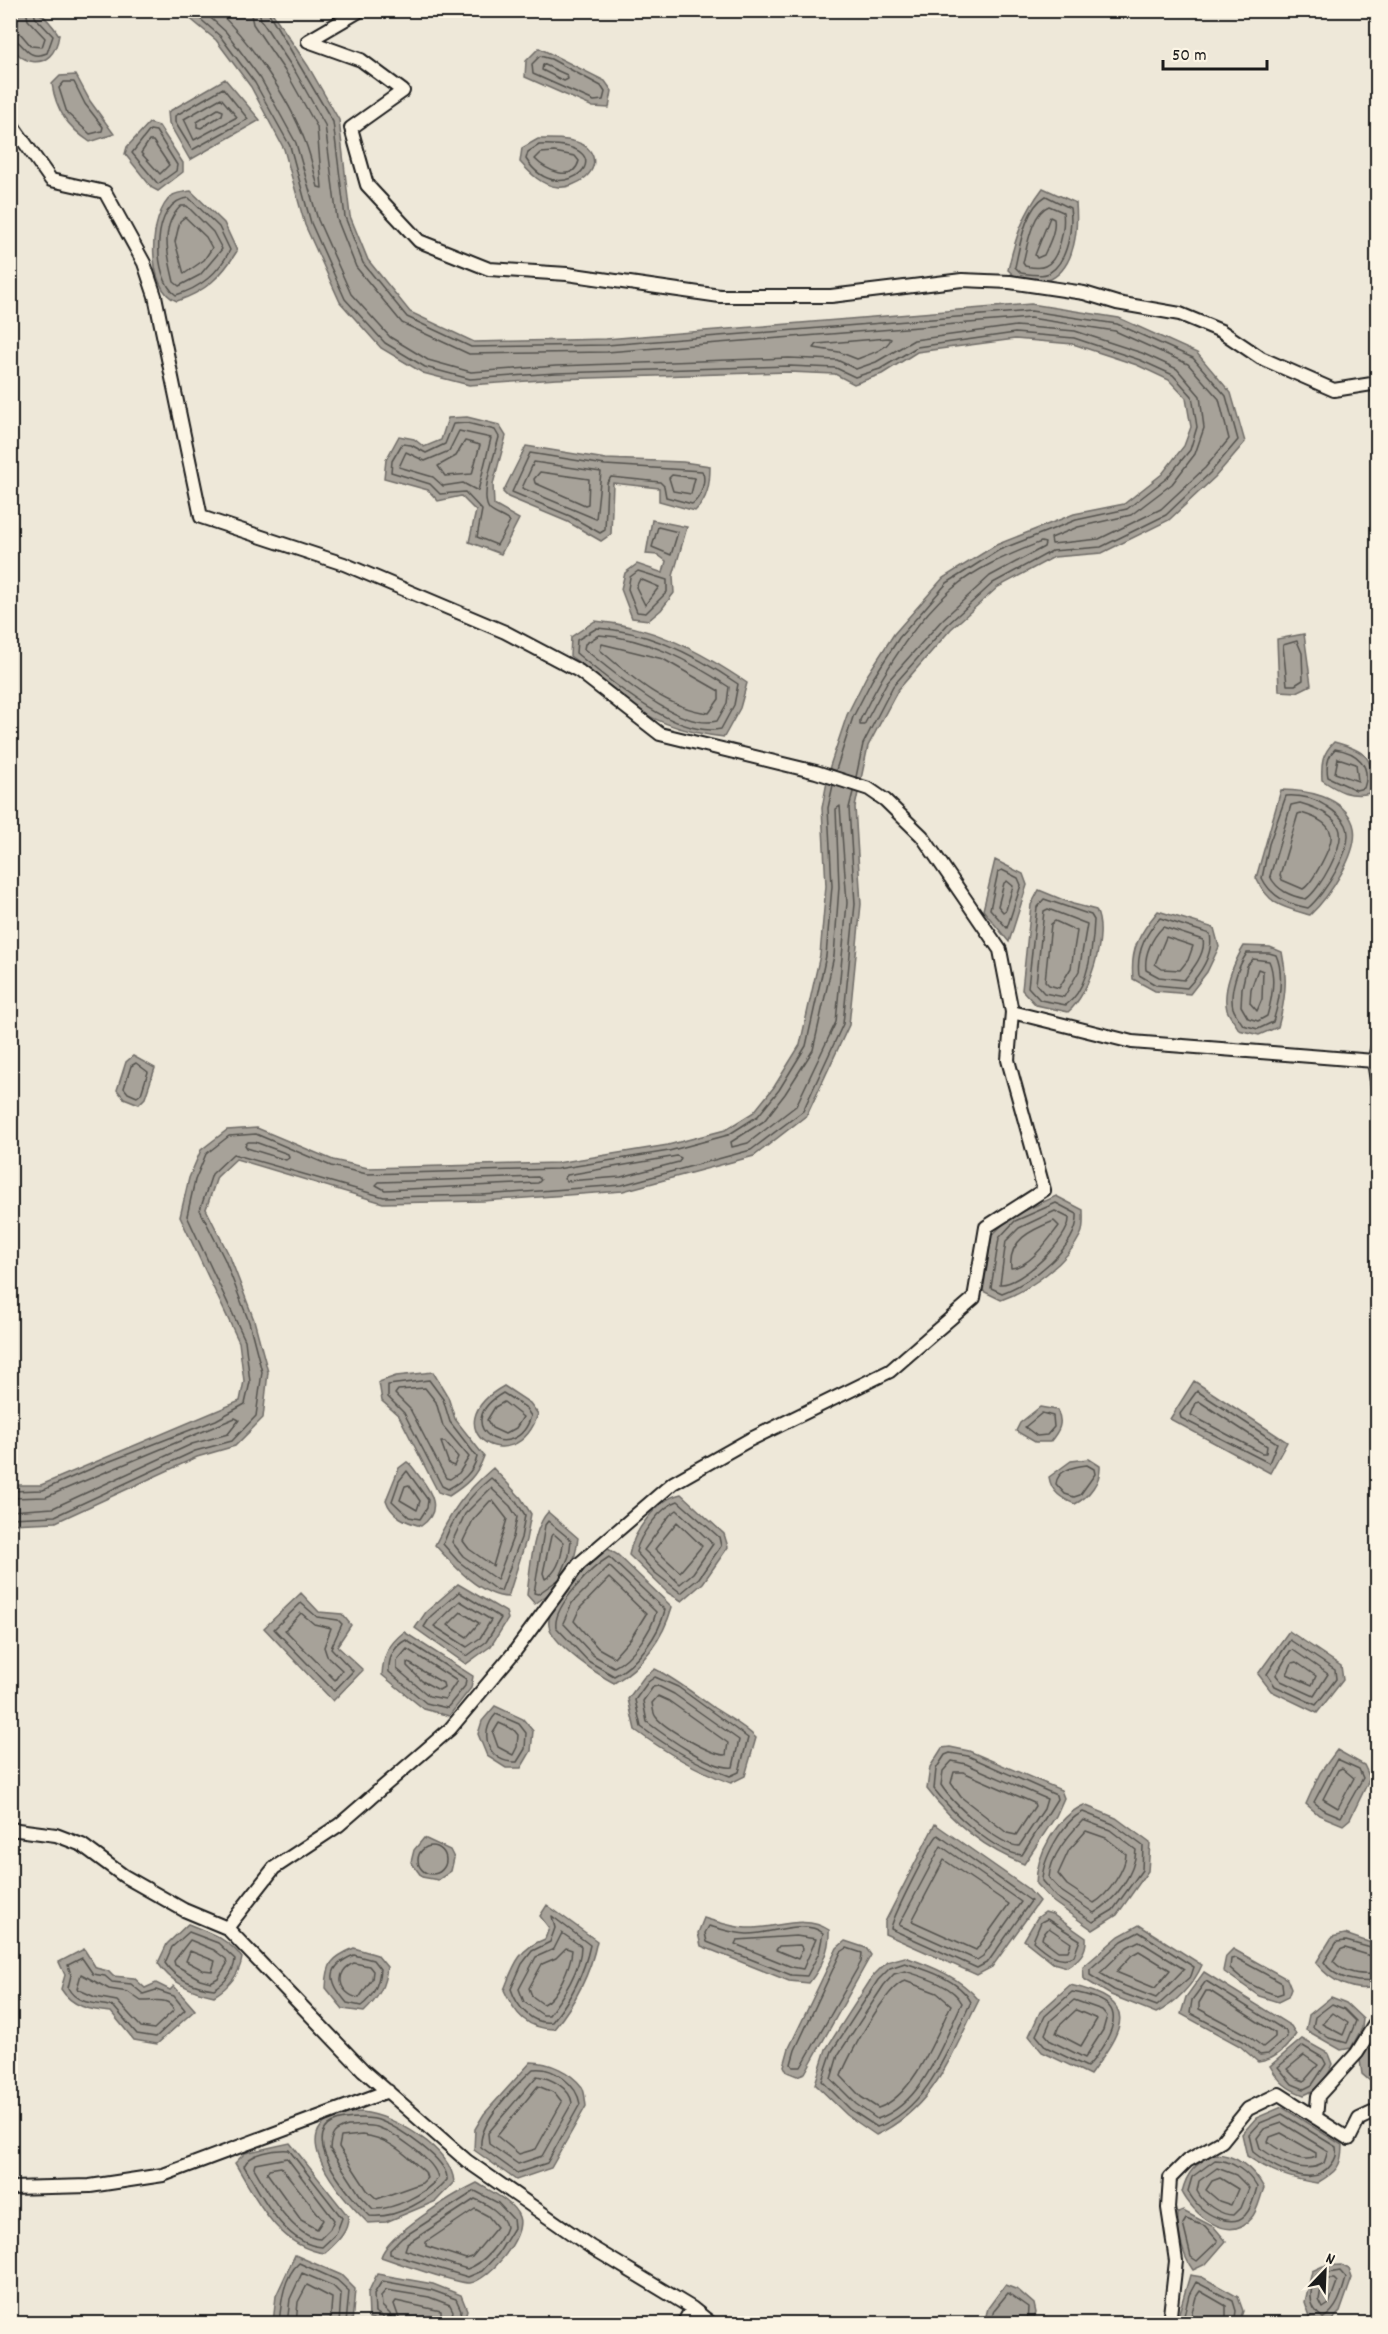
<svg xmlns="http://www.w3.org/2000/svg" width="1388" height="2334" viewBox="0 0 1388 2334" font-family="Dekko,sans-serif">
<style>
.water{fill:#a7a299;stroke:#6f6c67;stroke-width:1.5}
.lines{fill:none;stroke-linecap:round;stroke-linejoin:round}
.shore{stroke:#54524e;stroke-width:1.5}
.street-casing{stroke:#1c1c1c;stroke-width:16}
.street{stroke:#fcf5e5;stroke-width:12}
</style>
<rect width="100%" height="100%" fill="#eee8d9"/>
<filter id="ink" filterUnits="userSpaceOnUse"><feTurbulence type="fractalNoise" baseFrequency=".0167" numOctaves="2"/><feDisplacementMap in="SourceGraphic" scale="12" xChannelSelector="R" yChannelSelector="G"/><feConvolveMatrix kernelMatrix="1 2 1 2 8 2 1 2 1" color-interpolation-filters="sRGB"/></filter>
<g filter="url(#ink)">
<path class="water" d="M11,10C38,10 43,11 59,35C53,75 15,65 10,39C9,30 10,20 11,10Z
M181,11H271L308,66L339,120L350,216L368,260L410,312L474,342L606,339L1031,304L1119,318L1197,353L1231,393L1245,442L1215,477L1169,520L1102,553L1054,557L998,587L951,629L898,690L868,746L855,807L861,904L849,1025L807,1115L754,1156L623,1191L483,1201L383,1203L236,1159L217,1177L206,1209L230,1257L254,1320L268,1372L263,1418L235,1446L197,1457L56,1522L11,1524V1485H41L240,1401L244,1381L239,1342L180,1217L189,1178L201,1150L227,1130L257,1128L333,1160L368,1168L557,1163L668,1145L725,1130L754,1112L774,1087L800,1045L820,955L826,886L822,808L830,766L847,715L866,677L894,634L943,578L996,545L1074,514L1124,504L1162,474L1184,446L1191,427L1186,398L1169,380L1137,365L1073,344L1015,339L917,352L882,374L854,384L835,374L789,372L557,379L469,385L423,373L381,348L340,302L305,225L284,149L251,87L216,40Z
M539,48L605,81L612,91L609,108L593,107L525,77L526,61Z
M76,75L90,101L114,134L90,142C68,127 56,111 52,84L60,76Z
M225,79L260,120L190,160L169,123L168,112Z
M149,123L159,126L183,163V172L158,191L152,188L125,154L127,147Z
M538,139C552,139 581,137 590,151C604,171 575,189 558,187C542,186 530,173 520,162L522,148Z
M1043,188L1076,203C1078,227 1076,266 1051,279C1042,283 1028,280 1018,279L1008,270C1015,239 1023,214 1043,188Z
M191,191L224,223L237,251C222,276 205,292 177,301C146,291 147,214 173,195C178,192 185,192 191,191Z
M467,417L499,425L506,436L493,484L494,505L519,519L501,554L469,542L476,511L461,496L438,501L428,490L384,478L386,460L399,436L414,439L424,447L441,440L448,418Z
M526,446L606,459L683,462L710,466C710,483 708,499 695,511L659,501V488L613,483L611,534L601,541L568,522L508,497L503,492Z
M652,520L687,527L673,576L674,593L661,610L649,620L632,618L621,589L625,573L637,564L663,573L666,561L658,555L646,554Z
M595,621C653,626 700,651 747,683L740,708L724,737C687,733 649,721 620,697C603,684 588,668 570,656L571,637Z
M1304,634L1311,685L1297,692L1279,691L1277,639Z
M1334,742C1365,751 1377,757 1370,793C1351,798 1338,791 1322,780C1321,764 1322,754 1334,742Z
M1281,790C1306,790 1343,796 1353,824C1362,850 1328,898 1310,915C1282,907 1269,905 1256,878Z
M995,860L1023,874L1027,885L1009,942L983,910Z
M1039,890L1073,904L1096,910C1109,935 1089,995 1068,1012L1036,1005L1022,990L1031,905Z
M1158,911L1214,928L1219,947L1207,972L1190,994L1155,991L1133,979C1130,949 1139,934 1158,911Z
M1244,946L1270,947L1282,952C1288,978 1285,1001 1278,1027L1259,1035L1239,1030C1236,1024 1229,1016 1227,1010C1222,990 1234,962 1244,946Z
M133,1056L155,1068L145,1098L139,1104L124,1098L117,1090L126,1062Z
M1056,1196L1083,1210C1083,1217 1084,1228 1081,1234C1068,1262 1030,1290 1001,1300L983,1291L992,1235L1011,1217Z
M433,1372L448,1397L455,1419L484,1456C477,1476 466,1485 449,1496L438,1492L399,1416L382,1401L379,1382L396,1376Z
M1194,1381L1287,1442L1270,1473L1170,1419Z
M504,1386L530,1403L538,1414C515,1484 430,1427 504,1386Z
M1040,1407L1057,1410C1064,1423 1059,1431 1050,1442H1035L1016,1431L1020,1423Z
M1089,1459L1100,1466C1101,1481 1089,1497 1075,1504C1062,1499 1051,1492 1049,1477L1071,1461Z
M407,1462C412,1465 415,1471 419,1476C432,1492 443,1511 421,1526C406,1522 391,1516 386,1500L399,1468Z
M493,1468L521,1498L531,1514L526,1540L508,1597C480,1596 453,1565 435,1545C453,1509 463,1494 493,1468Z
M681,1494L724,1534L728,1547L703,1583L682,1601L668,1593L629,1555C633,1532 657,1499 681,1494Z
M548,1512L578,1538C573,1576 565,1582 535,1604L527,1595C530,1571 532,1529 548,1512Z
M608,1549L618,1555L672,1607C663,1639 642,1667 614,1683C597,1674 557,1647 550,1629C540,1607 593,1561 608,1549Z
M458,1584L506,1612L508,1619L491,1646L466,1664L415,1628L426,1612Z
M301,1593L319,1612L342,1614L351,1625L337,1646L363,1670L333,1701L264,1628Z
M1289,1631L1341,1666L1343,1680L1317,1713L1271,1691L1258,1674Z
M404,1632L473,1676L471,1688L449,1716L424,1709L382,1675C383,1655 389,1644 404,1632Z
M655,1669C677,1680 694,1694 714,1708C729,1718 744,1725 756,1738L745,1776L731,1783C695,1770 665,1752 635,1730L628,1699L644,1677Z
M495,1706L523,1719L533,1731L531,1751L521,1768H506L487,1756L478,1734L482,1721Z
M950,1747L969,1751L1061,1790L1064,1798L1056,1816L1024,1864C985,1849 953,1823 927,1789L930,1767L942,1748Z
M1337,1750L1364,1765L1370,1778L1350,1819L1343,1825L1319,1815L1306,1804L1320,1773Z
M1084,1805L1116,1818L1150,1843L1148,1871L1117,1915L1093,1930L1052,1901L1036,1884C1036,1855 1057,1817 1084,1805Z
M935,1824L1028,1889L1039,1901L992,1967L977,1975L885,1934V1922Z
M424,1838L450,1850L454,1858L451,1871L438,1880L422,1877L411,1862L414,1850Z
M547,1905L597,1941C590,1975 576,2002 554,2029C527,2029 515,2014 504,1990C514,1965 518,1949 545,1939L549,1928L540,1916Z
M1045,1912L1052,1914L1086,1938C1087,1952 1079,1960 1067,1967L1053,1963L1024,1940L1037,1918Z
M704,1918C718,1922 731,1927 746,1928C773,1930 804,1913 829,1930C830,1950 821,1968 809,1983L789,1981L701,1946L698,1933Z
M188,1924C208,1932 229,1939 242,1958C239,1976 229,1987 214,1996C191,1991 171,1983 158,1963L167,1944Z
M1139,1925L1202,1965C1194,1984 1175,2004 1156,2013L1111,1995L1084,1979L1083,1967L1119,1936Z
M1345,1934L1377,1945V1986C1355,1994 1330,1981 1316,1963L1332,1937Z
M845,1941L866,1948L871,1955L805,2073L797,2076L787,2072L784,2066L789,2048L837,1948Z
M354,1948L377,1955L387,1967C385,1986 378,1999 364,2012L343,2009L326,1988C327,1963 331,1958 354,1948Z
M84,1949L96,1968L108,1971L113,1976L134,1978L145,1988L156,1983L170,1990L174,1986L195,2010L157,2044L134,2040L111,2012C90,2010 72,2007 61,1989L65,1975L59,1962Z
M1233,1949L1287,1979L1291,1989L1288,1997L1278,2002L1259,1996L1223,1971L1226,1956Z
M905,1957C934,1967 959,1977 979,2000C951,2055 935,2107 876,2135L847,2115L815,2084L826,2049L873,1976L887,1962Z
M1204,1972L1291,2026L1296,2034C1287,2048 1275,2060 1258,2062L1240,2046L1181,2014L1186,1997Z
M1070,1985C1142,2001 1124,2028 1090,2075L1042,2052L1029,2036L1040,2012Z
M1331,1997L1346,2003L1363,2019L1362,2028L1351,2048L1341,2050L1306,2030L1309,2015Z
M1375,2037H1377V2087L1362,2074L1360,2060Z
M1302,2039L1329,2054L1333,2064C1327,2079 1319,2089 1304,2095C1287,2089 1279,2082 1270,2066Z
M531,2062C549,2062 571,2072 582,2087C585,2092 585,2100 586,2106L551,2168L516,2180L474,2150L475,2129L484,2114Z
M1282,2107L1342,2145C1342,2167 1336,2172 1317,2183C1290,2179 1270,2171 1247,2156L1242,2134L1256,2118Z
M362,2112C393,2115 451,2148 454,2182L436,2201L386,2222L368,2223C335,2190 273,2117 362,2112Z
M290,2143L348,2216C349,2232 336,2243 325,2253C279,2248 256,2199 235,2163L245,2153Z
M1214,2154C1236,2154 1254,2169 1264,2188C1260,2197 1258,2211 1251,2218C1229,2245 1193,2214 1182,2192C1187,2172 1195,2164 1214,2154Z
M477,2183C490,2191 514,2202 519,2217C526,2237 489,2280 470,2283C458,2284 395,2262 381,2257C387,2235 454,2194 477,2183Z
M1183,2211L1214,2227L1226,2241L1206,2264L1193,2270C1182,2255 1177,2231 1178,2213Z
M295,2255L341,2275L355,2289L352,2323H273L276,2296Z
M1341,2265L1349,2269L1352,2278L1340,2312L1329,2323L1311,2319L1305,2302L1312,2271L1323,2266Z
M377,2274L433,2284L461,2295L467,2310L463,2323H387L369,2318L368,2293Z
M1190,2275L1202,2277L1238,2297L1243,2311L1239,2323H1176Z
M1005,2285L1018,2290L1034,2304L1036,2313L1032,2323H984L988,2308Z"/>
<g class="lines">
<path class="shore" d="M190,10L220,36L255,83L290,146L311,223L345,299L385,343L425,367L470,379L556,373L789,366L836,368L855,377L880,369L917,347L1015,333L1074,338L1140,360L1173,375L1192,396L1197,427L1190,450L1167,478L1127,509L1076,520L999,550L947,583L899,638L872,680L853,717L836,770
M202,10L226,32L261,79L296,143L318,220L351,294L390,337L428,360L471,372L556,366L789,358L837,360L856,369L876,362L914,340L1016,326L1075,331L1142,353L1177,369L1200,396L1204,428L1195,454L1172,484L1131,515L1078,527L1051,538L1052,544L1099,539L1161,509L1205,468L1229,439L1219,399L1188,364L1115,331L1030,318L607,352L469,354L402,323L356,267L337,219L325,125L296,73L261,20L259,10
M216,10C250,40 289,99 305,141C311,156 314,172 318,187L322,188L317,127L289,77L253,24L250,10
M267,10L333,122L345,217L363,263L407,317L471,347L607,345L1031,311L1117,324L1193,358L1226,396L1238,440L1210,473L1166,515L1101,547L1052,551L993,583L947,625L893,686L863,744L856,777
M10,31L20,33L31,46L42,47L45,38L28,20L26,10
M10,38C26,41 25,62 47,53L53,36L35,17L34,10
M540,56L551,59L601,86L605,92L603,100L594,101L533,74L532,64Z
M543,64L567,75L568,79L564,81L542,70Z
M64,82H74L85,104L103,127L102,131L90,134L67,113L59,88Z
M223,88L248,119L192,150L175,122V116Z
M221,98L237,117L194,140L184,119Z
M218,109L223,111L222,115L201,128L197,127V122Z
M150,130L156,131L177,165L176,171L158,184L132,153Z
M149,141H153L169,165L160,174L141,153Z
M539,145C633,141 562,216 526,159L528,152Z
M554,152L575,156L579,161C573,183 546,171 535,159L541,153Z
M1046,196L1070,208C1073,227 1068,262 1049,273C1041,277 1029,274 1021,273L1015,267C1020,245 1025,208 1046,196Z
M189,198L219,227L230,250C219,272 200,288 176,295C152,278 150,200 189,198Z
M181,206H187L213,232L222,249L200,275L179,286L174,282C168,256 159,227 181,206Z
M1049,206L1063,212C1065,226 1060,260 1045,266C1039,269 1031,267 1025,266L1023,263C1027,247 1032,212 1049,206Z
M185,217L206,237L212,248L204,260L184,274L175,242L180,221Z
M1050,217L1054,219C1056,231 1049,244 1044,255L1037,258L1035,255Z
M888,338L891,339C886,350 868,355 857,359L839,352L814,348L817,344Z
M467,423L495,430L499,437C496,451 478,498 490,510C496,515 505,517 510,522L497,545L477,537L482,510L465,492L440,494L430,484L391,472L392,461L402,444L411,445L426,453L445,444L453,424Z
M459,431L491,438L478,491L463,483L443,486L433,477L399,467L406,452L425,461L449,451Z
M465,441L480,445L472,474L445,476L438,466L456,456Z
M530,453L605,465L702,471C707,480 701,498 692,504L666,497L664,486L660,482L611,477L607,483L605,530L600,533L570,516L512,492Z
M534,462L601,472L596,519L522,488Z
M540,472L589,479L588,504L585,505L535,483L534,479Z
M672,475L695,478L691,494L673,491L669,478Z
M658,527L678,532L671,555L652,547Z
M1041,542L1045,543L1044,547L990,576L942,620L887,682L864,725H860V720C882,675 914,622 952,589C977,567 1011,554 1041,542Z
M638,571L667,580V592L646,613L637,612L628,589L630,577Z
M640,579L659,587L645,605L636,587Z
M597,628C649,631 696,655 738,684L734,705L721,729C675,738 609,680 576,653L577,640Z
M599,635C647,638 690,661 729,687L727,703L717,721C678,731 613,671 584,649L585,644Z
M1297,641L1302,653L1303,680L1295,685H1287L1283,645Z
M602,644L663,659L719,691V699L709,713C666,708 631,677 600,650Z
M1335,749C1357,752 1372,765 1364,788L1356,790L1328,777C1326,767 1327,757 1335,749Z
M1338,758L1356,764L1358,781L1335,773Z
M1286,796C1301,795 1314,798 1326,806C1334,811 1342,817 1346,825C1356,846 1324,895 1308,908C1288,904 1271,897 1262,878L1269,844Z
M1300,803C1314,807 1333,814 1339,828C1346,844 1319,891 1306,899C1291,896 1277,891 1270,876L1291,805Z
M840,806L847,903L836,1022L796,1106L748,1143L732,1147L731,1142L764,1121L785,1094L813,1050L834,956L839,887L836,809Z
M1301,813C1312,816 1329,822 1331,835C1333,845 1312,884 1303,889L1282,880L1280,875L1298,814Z
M1002,870L1018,878L1021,885L1007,928L990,909L998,872Z
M1007,881L1013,886L1006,910L1003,912L998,906L1004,883Z
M1044,899L1091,915L1094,920C1093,946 1089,989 1066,1005L1040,1000L1028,987L1037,907Z
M1048,909L1087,924L1079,971L1064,997L1044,993L1036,984L1044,911Z
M1160,918L1210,934C1214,954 1201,973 1187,988L1156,985L1139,975C1136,953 1145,934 1160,918Z
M1055,921L1077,931L1071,968L1059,988L1049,985L1045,981L1051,924Z
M1163,927L1203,940C1206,953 1192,970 1184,980L1159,977L1146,970C1144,954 1152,938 1163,927Z
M1166,937L1193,946L1188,960L1180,970L1162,969L1155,964Z
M1247,953H1269L1276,955C1285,975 1279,1002 1273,1022L1258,1029L1243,1025C1240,1020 1235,1014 1233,1008C1229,992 1238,966 1247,953Z
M1253,959L1269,961C1276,977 1272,999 1267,1016L1258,1021L1248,1018L1241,1006L1242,988L1247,966Z
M1258,969L1263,971L1262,999L1257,1011L1250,1003L1251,989Z
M136,1063L148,1072L141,1094L137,1097L128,1093L124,1088L131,1066Z
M248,1142H255L288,1154L289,1158L286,1160L247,1148L245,1145Z
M677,1156L681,1158L679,1162L621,1177L567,1181L564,1179L567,1175Z
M538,1177L541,1180L538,1183L385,1190L376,1185L379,1182Z
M1056,1203L1077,1214C1079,1246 1031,1283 1002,1293L991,1288L999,1238L1015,1221Z
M1055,1211L1069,1218C1070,1239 1020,1286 1000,1284L1006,1241L1019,1228Z
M1054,1221L1059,1226C1048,1240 1030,1267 1011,1268C1008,1240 1031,1230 1054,1221Z
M429,1380L443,1399L450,1422L477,1457C473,1473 462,1481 448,1489L442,1486L404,1413L388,1397V1385Z
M425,1388L436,1402L443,1426L469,1457L459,1473L450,1479L446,1478L410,1409L395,1394L398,1390Z
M1197,1391L1277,1443L1269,1463L1181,1418L1180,1414Z
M503,1393L525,1407L531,1416C516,1468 446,1426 503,1393Z
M504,1402L523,1417L516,1428L505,1434L492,1428L487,1420L495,1407Z
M1200,1402L1267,1446L1266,1453H1262L1191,1415L1196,1403Z
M1042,1413L1053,1416L1054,1427L1047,1435L1037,1436L1025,1427Z
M441,1442H445L458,1457L454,1466L449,1464Z
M1087,1465L1094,1469L1095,1474L1080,1495L1074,1497L1065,1494L1056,1484C1057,1470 1075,1466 1087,1465Z
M407,1471L428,1500L427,1508L420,1519L409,1517L392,1501L399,1481Z
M491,1478L516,1501L525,1515L521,1538L501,1591L496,1590L458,1561L443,1544C453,1517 469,1496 491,1478Z
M409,1485L420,1501L417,1510L400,1500L405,1486Z
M491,1488L510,1506L517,1517L513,1537L497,1580L463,1556L452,1542L465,1514Z
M10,1491L43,1490L95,1467L216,1420L245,1404L250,1382L245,1340L187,1216L195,1180L206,1154L229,1136L256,1134L331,1166L367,1174L557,1169L669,1151L728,1135L758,1116L779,1090L806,1046L826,956L832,886L828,808L833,785
M10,1498L46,1497L235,1418L239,1420L228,1434L192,1444L53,1508L10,1511
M490,1501H493L507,1519L493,1566L469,1549L463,1541L473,1520Z
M678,1501L719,1537L721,1546L699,1578L681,1593L654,1572L636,1552C639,1536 661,1506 678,1501Z
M677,1510L713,1544L693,1573L680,1584L644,1550L670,1515Z
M10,1518L55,1516L195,1451L232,1441L256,1416L262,1372L249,1322L225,1260L200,1210L212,1174L233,1154L384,1197L482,1195L622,1185L751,1150L803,1111L843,1024L855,904L849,808L853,792
M677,1522L702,1546L680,1572L655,1549Z
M554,1534L563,1542C562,1556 558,1572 545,1579L543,1573L551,1536Z
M609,1557L665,1610C659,1635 637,1665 614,1676L588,1661L556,1627C553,1606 592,1567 609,1557Z
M609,1566L656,1612C652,1631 631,1659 614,1667L593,1655L563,1623L572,1603Z
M609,1578L646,1614L631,1638L614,1657L598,1648L574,1621L580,1608Z
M558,1580L538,1594L534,1593L545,1525L548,1521L571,1540L569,1556L560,1577
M459,1592L501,1618L486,1642L467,1656L424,1627L431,1616Z
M460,1601L491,1620L480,1638L467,1647L434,1626Z
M301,1603L317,1617L338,1620L342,1624L331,1648L353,1671L334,1691L274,1629Z
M461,1612L479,1623L467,1637L448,1625Z
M301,1613L314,1624L331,1628L324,1647L327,1656L342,1670L335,1680L285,1630Z
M406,1640L466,1679L465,1686L447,1708L426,1703L389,1672C388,1659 394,1646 406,1640Z
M1290,1640L1335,1670L1336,1679L1316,1705L1275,1686L1267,1674Z
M407,1649L457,1681L445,1699L429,1696L397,1669V1661Z
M1293,1650L1328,1674L1314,1696L1281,1681L1276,1675L1290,1651Z
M407,1662L443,1683L444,1687L439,1690L422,1681L407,1666Z
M1296,1662L1316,1676L1312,1685L1287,1674L1292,1663Z
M655,1677L678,1687L748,1738L739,1772L730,1776C697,1764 669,1748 641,1727L635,1700L648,1682Z
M658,1686L674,1694L739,1740L733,1767C712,1770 664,1735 647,1722L643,1701L653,1687Z
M658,1696L669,1701L728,1743L726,1755C713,1756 664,1728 656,1717C653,1714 653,1707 652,1703Z
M496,1714L519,1724L526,1733L525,1749L517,1762C489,1764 477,1734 496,1714Z
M499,1723L514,1730L518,1735L517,1747L513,1755L498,1747L493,1733Z
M950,1753L968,1756L1056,1795L1057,1799L1022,1855C994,1853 951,1811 934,1789L936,1769L945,1755Z
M1337,1759L1359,1769L1363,1778L1341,1817L1322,1809L1314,1802Z
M952,1761L966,1764L1047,1799L1044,1809L1019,1846C999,1846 952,1803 941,1785L943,1771Z
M1342,1768L1354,1778L1338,1808L1323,1799L1338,1770Z
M954,1772H963L1034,1803L1035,1806L1016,1835L1007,1833L961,1797L951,1783Z
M1083,1812L1113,1824L1143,1846L1142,1870L1113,1910L1093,1922L1056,1897L1042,1881C1042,1860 1063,1821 1083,1812Z
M1083,1820L1110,1830L1136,1850C1135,1874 1115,1901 1094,1913L1061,1891L1049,1878C1050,1856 1069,1835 1083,1820Z
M1086,1831L1106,1838L1126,1854C1126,1869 1108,1895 1094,1903L1067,1885L1058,1874L1069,1850Z
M938,1835L1031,1901L988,1962L977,1968L891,1929C891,1920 930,1843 938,1835Z
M941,1846L1021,1902L983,1956L977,1960L899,1925Z
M418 1860a14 14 0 1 1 28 0a14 14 0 1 1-28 0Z
M944,1860L1009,1904L976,1950L912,1921Z
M552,1916L590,1945C584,1974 571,1999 552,2022C532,2025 517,2007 511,1989L522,1964L532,1951L550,1942L555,1928Z
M1047,1919L1080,1940L1074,1956C1059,1964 1044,1951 1033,1941L1041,1922Z
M709,1926C721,1929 734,1934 747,1934C769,1935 804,1918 823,1933L819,1953L807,1976L791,1975L707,1942L705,1933Z
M1049,1928L1071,1943L1068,1951H1058L1042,1939L1043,1935Z
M189,1932L218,1943L235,1959C234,1972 225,1983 214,1989C196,1987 175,1979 165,1963L172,1947Z
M1139,1932L1194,1967L1191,1976L1157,2006L1114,1990L1090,1975V1969L1122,1941Z
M562,1933L581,1946C581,1970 563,1996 549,2015H543L524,2002L519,1989L536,1957L554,1949Z
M796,1936L816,1939L803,1969L792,1967L735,1944L737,1940Z
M190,1940L214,1950L226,1959L227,1964L218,1978L211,1982L200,1979L175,1965L174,1961Z
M1139,1941L1184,1969L1156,1998L1117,1983L1100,1973L1127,1947Z
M800,1945L803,1949L798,1959L776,1950L779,1946Z
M566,1948L572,1950C571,1965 557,1998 543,2004L532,1996L529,1988L542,1964L556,1958Z
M847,1948L862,1953L861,1962L801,2067H793L791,2064L795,2050L841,1952Z
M1378,1950L1346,1941L1337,1942L1324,1962C1335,1980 1359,1983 1378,1981
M190,1951L215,1961L212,1971L203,1970L186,1961Z
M1139,1951L1170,1970L1155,1988L1116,1972L1132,1955Z
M354,1955L373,1960L380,1969C379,1984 373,1997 361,2006L347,2003C329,1982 325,1967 354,1955Z
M82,1958L93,1974L105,1976L112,1982L131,1984L143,1994L156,1990L174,1996L185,2010L156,2037L137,2034L114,2007C97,2003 77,2005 68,1988L71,1975L68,1965Z
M1236,1958L1282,1983L1283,1993L1277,1995C1259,1990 1243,1981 1230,1968L1231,1959Z
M1378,1958L1345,1948L1340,1950L1333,1961C1345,1974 1360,1975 1378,1974
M354,1963L369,1966L373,1971L372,1979L359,1998C338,1994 334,1971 354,1963Z
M905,1963C927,1970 960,1980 971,2002C949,2047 928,2109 877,2127L851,2110L822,2081L832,2051L878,1980L890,1968Z
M905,1971C923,1977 953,1985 962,2003C943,2042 923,2104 877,2119L856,2104L831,2079L838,2055L884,1985L894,1974Z
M81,1974L109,1989L128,1992L141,2001C153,2002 169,1996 174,2010L154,2029L141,2027L117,2001L95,1997L77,1989Z
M905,1981L937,1993L951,2005C936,2036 913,2097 878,2108L861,2097L841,2076C847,2058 887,1985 905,1981Z
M1206,1981L1286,2031L1287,2037L1268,2054L1260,2055L1243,2041L1190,2013L1192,2000Z
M1206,1991H1210L1275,2033V2037L1263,2047L1246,2034L1199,2009V2003Z
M1072,1992C1107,1998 1126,2008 1104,2044C1099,2052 1094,2061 1087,2067L1046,2047L1036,2035L1045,2016Z
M1074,2000L1102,2010L1107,2016L1103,2030L1085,2058L1051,2041L1045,2034L1051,2020Z
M1332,2004L1344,2009L1356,2021L1347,2043L1329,2038L1313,2027L1315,2017Z
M1076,2010L1097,2019L1081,2046L1056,2033L1059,2026Z
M1333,2013L1348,2023L1343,2035L1322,2024Z
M1303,2046L1323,2058L1326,2064L1312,2085L1304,2089L1292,2084L1278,2067Z
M1304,2055L1318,2065L1304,2081L1296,2078L1287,2069Z
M533,2069C554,2066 577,2085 580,2104L547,2163L517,2173L481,2147C478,2122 515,2086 533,2069Z
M537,2076C551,2078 570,2088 572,2103L542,2156L518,2164L489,2144L488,2133Z
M538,2086L555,2093L562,2102L536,2149L519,2154L497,2136Z
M1282,2114L1336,2147C1337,2155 1336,2159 1331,2165C1313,2191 1271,2166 1253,2152L1249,2135L1260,2123Z
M362,2118C368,2118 375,2118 381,2121C399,2128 449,2160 447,2180C430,2199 397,2219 370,2216C354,2201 298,2139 334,2122C342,2118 353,2118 362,2118Z
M1282,2123L1328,2151L1324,2163C1304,2176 1277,2160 1260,2148L1257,2138L1264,2129Z
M348,2126C357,2126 368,2124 377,2127C395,2133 435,2160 438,2178C425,2194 394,2210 373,2209L360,2195L330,2149C331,2134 334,2130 348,2126Z
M1281,2133L1316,2153V2157C1302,2164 1280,2151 1268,2142L1270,2137Z
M362,2135C388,2137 406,2155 425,2172L427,2178L422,2183L377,2199L367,2190L339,2147L341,2137Z
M289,2150L342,2218L336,2234L322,2247C284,2245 261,2194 244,2166C249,2153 276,2149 289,2150Z
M287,2158L334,2220L330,2229L320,2239C293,2238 266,2189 254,2168L255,2164Z
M1215,2160C1232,2160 1249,2173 1257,2187C1251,2211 1244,2228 1218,2218C1205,2213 1195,2205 1188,2191L1192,2177Z
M281,2167L323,2220L317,2229L301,2220L267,2173L269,2169Z
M1217,2168L1236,2175L1249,2188L1241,2208L1234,2215C1219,2215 1203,2203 1197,2191L1199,2181Z
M1220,2178L1238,2189L1231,2205L1219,2201L1206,2190L1212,2181Z
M475,2191L498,2203L513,2219L514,2228L498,2254L482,2271L468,2277L390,2254V2250L402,2238Z
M475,2199C487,2204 504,2214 506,2227C501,2243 483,2264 467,2269L405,2250L407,2244Z
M475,2209L488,2216L497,2227L472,2257L466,2259L426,2246V2242Z
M1186,2219L1205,2226L1218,2241L1197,2261L1191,2257L1183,2224Z
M1340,2271L1346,2278C1342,2293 1337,2311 1323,2318C1308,2307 1308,2292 1317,2275Z
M1326,2279H1334L1337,2282L1329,2304L1323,2308L1319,2300L1322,2282Z
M279,2324C281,2304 283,2277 299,2263L337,2280L349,2291L346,2324
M287,2324L290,2299L302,2273L333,2286L341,2294L339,2324
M296,2324L298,2302L307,2285L332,2298L330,2324
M384,2324L383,2317L375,2312L374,2294L382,2281L431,2290L456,2299L461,2310L458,2324
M392,2324L390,2314L382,2306L381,2296L386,2290L429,2297L450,2305L453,2311L450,2324
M401,2324L394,2304L396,2301L441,2311V2324
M990,2324L994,2310L1008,2293L1028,2307L1027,2324
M1182,2324L1189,2295L1196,2282L1233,2301L1236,2311L1234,2324
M1189,2324L1196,2297L1200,2291L1226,2306V2324"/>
<defs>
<path id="street" d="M308,41L361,60L403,91L351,128L367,185L419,241L489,269L567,274L720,296H831L962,280L1010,282L1084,293L1117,303L1180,314L1221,331L1261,358L1334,390L1378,383
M308,41L361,10
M10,122L51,180L105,192L144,263L155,296L201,517L344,564L505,632L579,671L660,734L816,772L869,789L885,800L922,836L1000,950L1012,1012L1008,1060L1044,1190L986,1227L974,1298L890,1371L749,1440L673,1483L579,1564L515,1651L450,1729L339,1825L274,1868L227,1928L363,2070L467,2161L591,2247L692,2308L712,2324
M1012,1012L1132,1042L1374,1061L1378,1088
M1374,1061L1378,1046
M10,1829L56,1835L82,1845L124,1876L184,1910L227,1928
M1316,2118L1318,2096L1357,2053L1378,2019
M10,2188L90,2186L163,2175L388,2091
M683,2324L692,2308
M1169,2324L1176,2261L1168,2208L1170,2178L1187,2161L1222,2141L1248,2109L1279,2094L1349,2139L1359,2119L1372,2113L1378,2115"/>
</defs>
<use href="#street" class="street-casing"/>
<use href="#street" class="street"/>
</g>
</g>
<rect width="1388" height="2334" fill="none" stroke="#fcf5e5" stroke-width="36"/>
<rect x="18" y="18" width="1352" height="2298" fill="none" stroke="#1c1c1c" stroke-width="2" filter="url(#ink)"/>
<g transform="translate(1325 2271) rotate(23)" stroke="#fcf5e5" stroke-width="4.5" paint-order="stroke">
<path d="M0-4.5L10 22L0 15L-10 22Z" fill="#1c1c1c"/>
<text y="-9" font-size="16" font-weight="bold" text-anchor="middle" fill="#1c1c1c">N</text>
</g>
<path d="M1163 60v9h104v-9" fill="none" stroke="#1c1c1c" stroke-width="3"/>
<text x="1172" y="60" font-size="18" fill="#1c1c1c" stroke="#fcf5e5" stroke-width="4.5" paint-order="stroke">50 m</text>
</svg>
